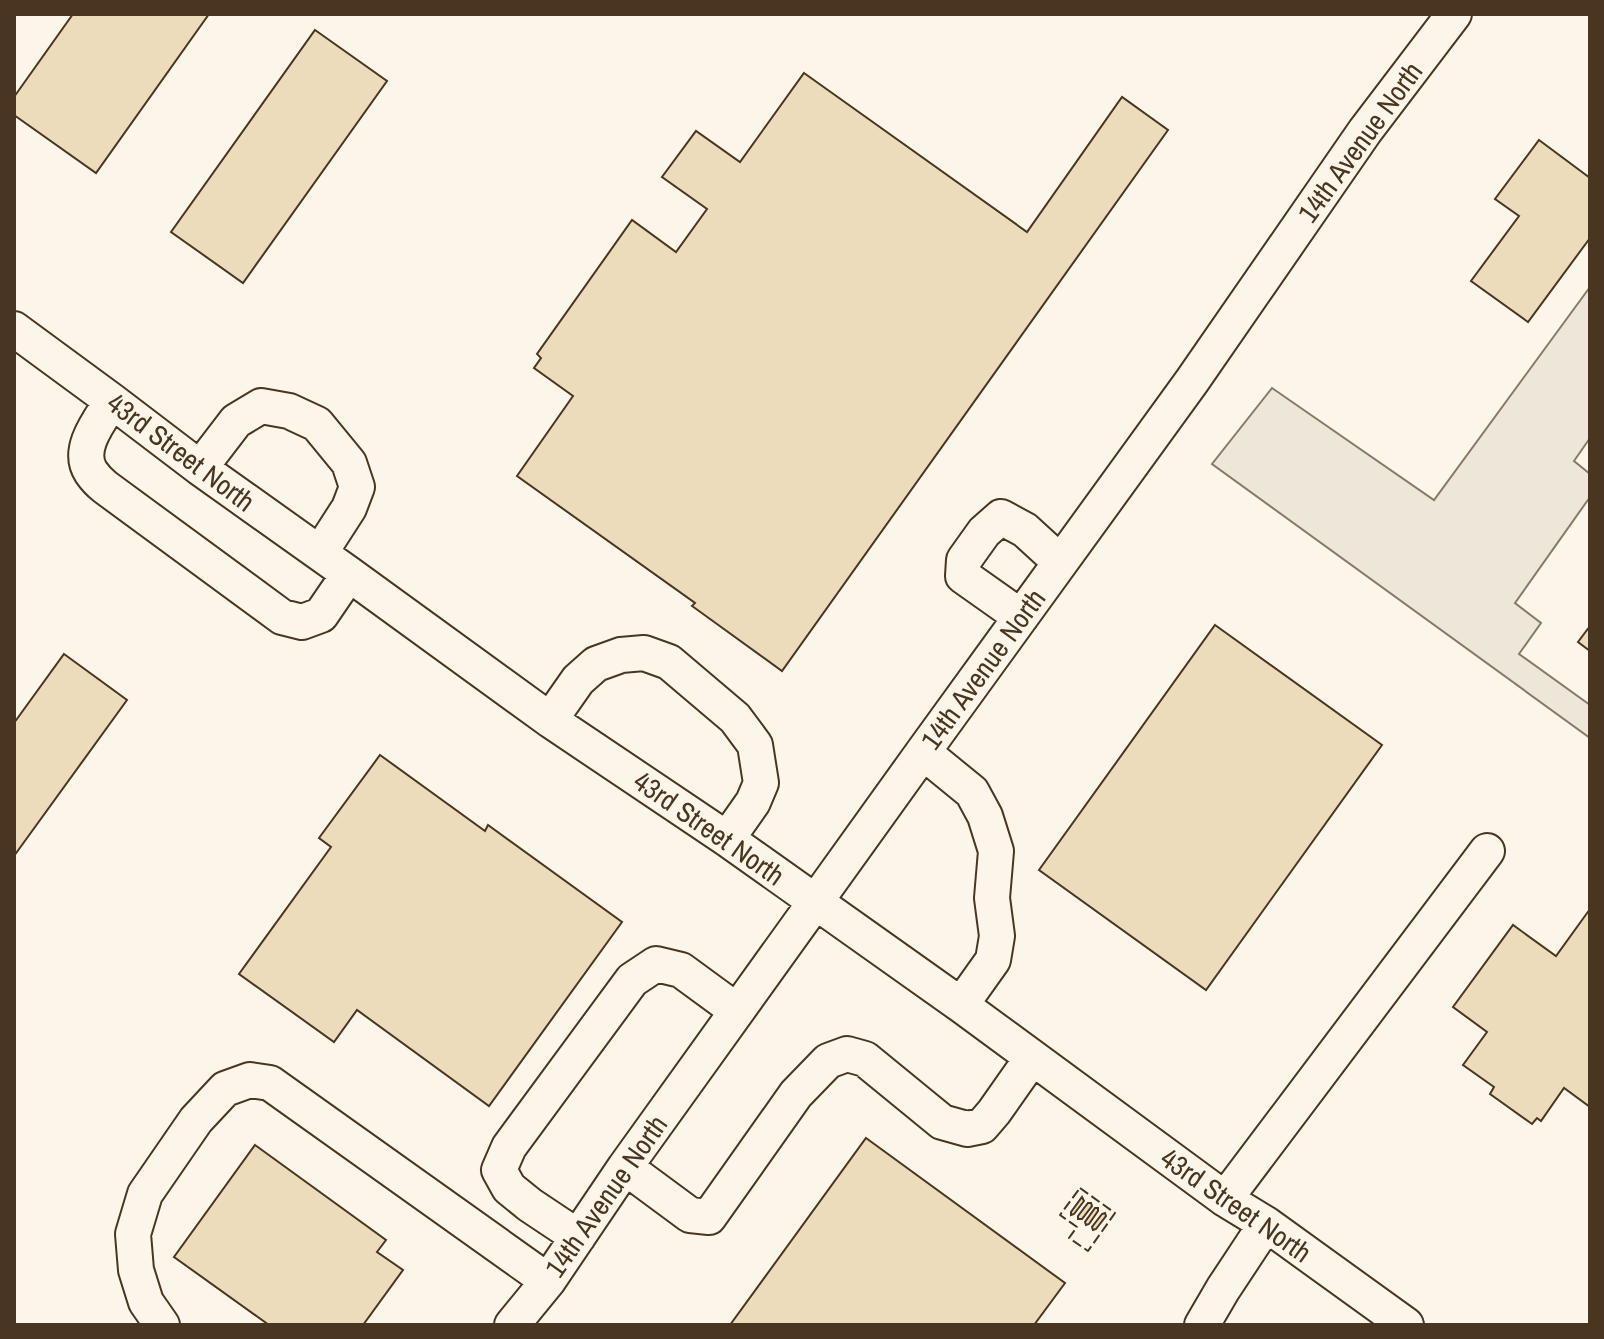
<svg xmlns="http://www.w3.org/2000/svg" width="1604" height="1339" viewBox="0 0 1604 1339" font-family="'Archivo Narrow',sans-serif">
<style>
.parking{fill:#ede7d9;stroke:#887966;stroke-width:2}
.building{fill:#ecdcbc;stroke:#4a3520;stroke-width:2}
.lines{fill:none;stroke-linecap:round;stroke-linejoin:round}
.minor-casing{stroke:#4a3520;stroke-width:38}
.minor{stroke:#fbf6e9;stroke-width:34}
.fence{stroke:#4a3520;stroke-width:2;stroke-dasharray:10 4;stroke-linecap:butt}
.labels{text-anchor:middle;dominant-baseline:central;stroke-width:6;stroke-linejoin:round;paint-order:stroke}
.street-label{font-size:28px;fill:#4a3520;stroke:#fbf6e9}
</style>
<rect width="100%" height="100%" fill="#fbf6e9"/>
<path class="parking" d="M1590,287V438L1574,461L1590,474V497L1515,603L1541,623L1519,654L1590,705V738L1212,464L1272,388L1434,500Z"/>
<path class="building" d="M73,14H209L96,173L14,115V97Z
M315,30L387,81L243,283L171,232Z
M804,73L1027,232L1122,97L1168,130L782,671L692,606L695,603L517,476L573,396L534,368L541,358L537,354L632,220L676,252L707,209L662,177L696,131L740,162Z
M1539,140L1590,178V238L1528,322L1471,281L1519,216L1495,199Z
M1215,625L1382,745L1206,990L1039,870Z
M1590,626V651L1578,642Z
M64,654L127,700L14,856V723Z
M380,755L485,831L488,825L622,922L489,1106L357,1010L334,1042L239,974L331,847L319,838Z
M1590,909V1107L1564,1088L1541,1121L1537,1118L1532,1124L1490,1094L1494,1087L1463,1065L1487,1032L1453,1007L1513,925L1556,956Z
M866,1138L1065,1283L1034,1325H730Z
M255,1145L386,1240L377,1252L403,1270L363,1325H269L174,1257Z
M1082,1197L1084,1201L1074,1214L1071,1215V1212Z
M1088,1203H1091L1092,1206L1082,1219H1078V1216Z
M1095,1208H1098V1211L1089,1224L1086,1225L1085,1222Z
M1105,1213L1106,1216L1096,1229L1093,1230L1092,1227L1102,1214Z"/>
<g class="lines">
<defs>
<path id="minor" d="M14,329L112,401L200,468L349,574L550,720L727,839L961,1005L1225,1199L1266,1224L1406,1325
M112,401C100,420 76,449 91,472C95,478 100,483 105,487L282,617L302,622L321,615L349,574
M200,468L236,421L261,406L289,411L317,424L349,463L357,487L349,508L320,553
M1021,617L963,576L964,560L984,532L1001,517L1025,530L1060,562
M550,720L578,680L596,664L621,655L644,653L669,662L735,718L755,745L761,783L753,802L727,839
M923,752L972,792L985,816L996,851L992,898L997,936L993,960L961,1005
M625,1167L690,1215L709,1217L796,1094L828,1061L847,1054L865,1059L942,1122L967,1129L982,1126L994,1112L1032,1058
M1225,1199L1487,851
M578,1237L530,1205L509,1188L499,1170L509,1147L632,980L656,964L681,970L737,1011
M162,1325L146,1302L136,1270L133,1234L145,1194L196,1120L225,1089L250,1080L270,1083L548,1281
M512,1325L548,1281L625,1167L923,752L1192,381L1365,131L1454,14
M1202,1325L1223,1289L1266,1224"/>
</defs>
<use href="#minor" class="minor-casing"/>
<use href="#minor" class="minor"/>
<path class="fence" d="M1080,1188L1115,1213L1088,1251L1069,1238L1077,1227L1060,1215Z"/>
</g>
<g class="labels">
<g class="street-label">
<text transform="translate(1360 142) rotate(-54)">14th Avenue North</text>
<text transform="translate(181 452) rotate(37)">43rd Street North</text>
<text transform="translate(983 669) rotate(-54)">14th Avenue North</text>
<text transform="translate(709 828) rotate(35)">43rd Street North</text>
<text transform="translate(606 1196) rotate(-55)">14th Avenue North</text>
<text transform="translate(1236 1205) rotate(35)">43rd Street North</text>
</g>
</g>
<rect width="1604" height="1339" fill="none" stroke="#4a3520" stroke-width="32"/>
</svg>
